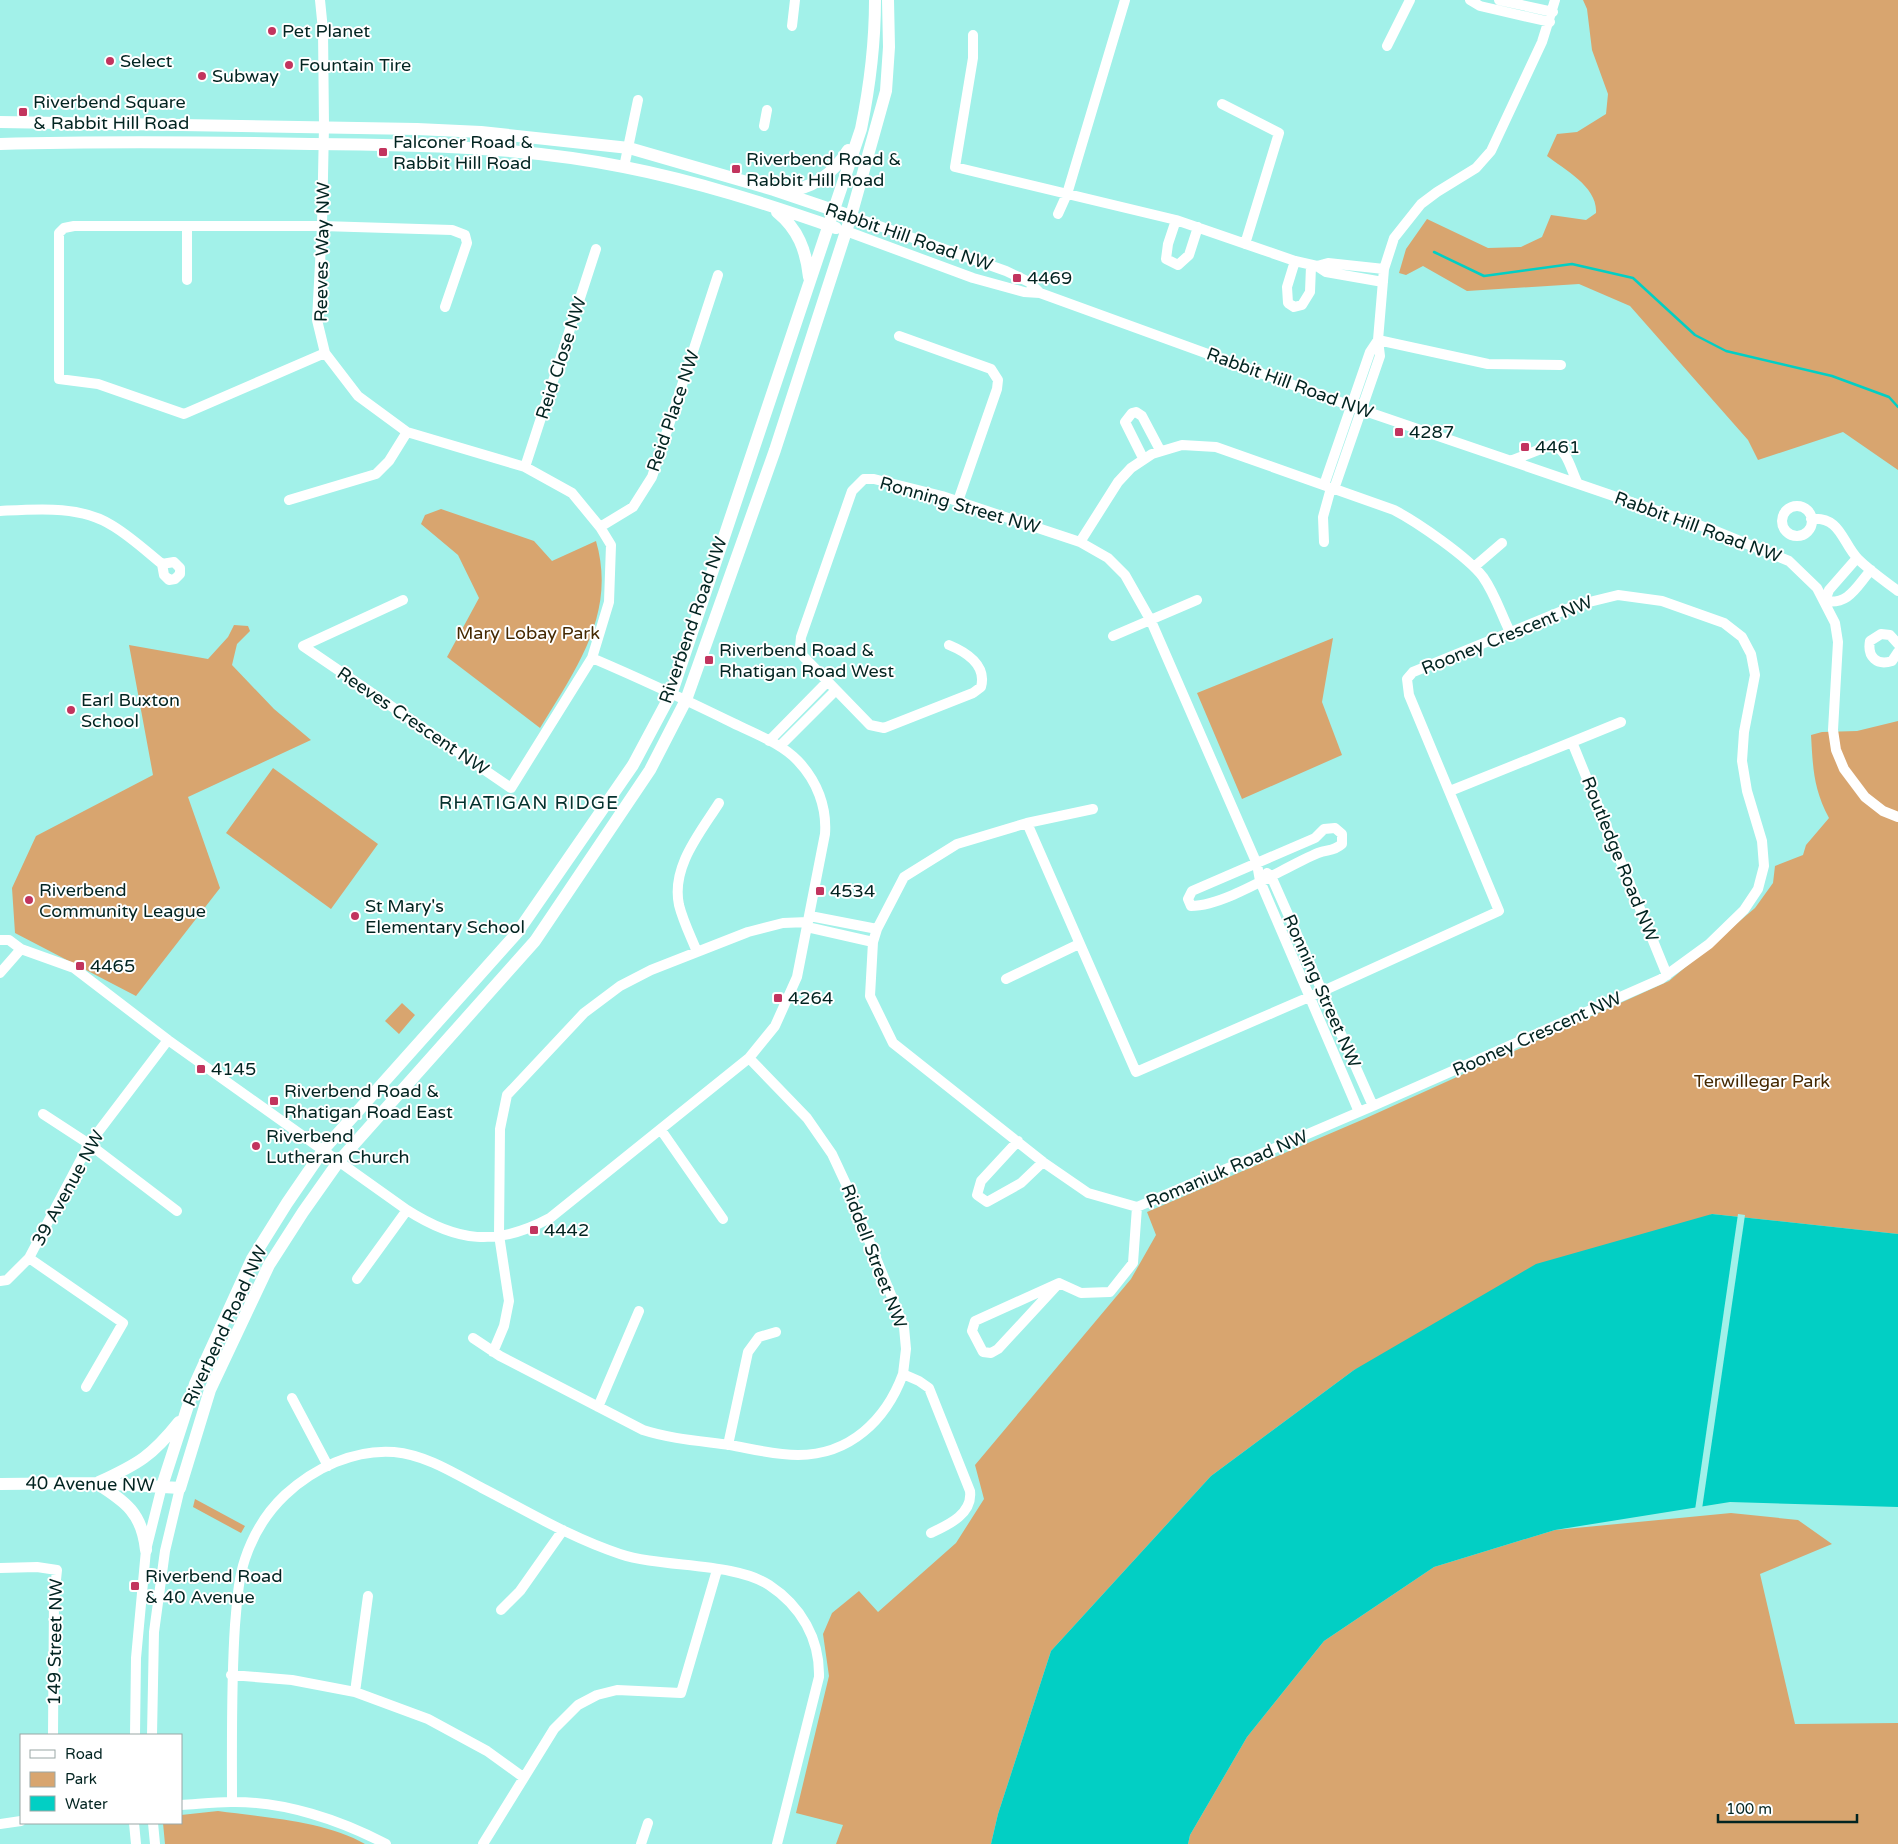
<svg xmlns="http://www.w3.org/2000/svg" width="1898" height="1844" viewBox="0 0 1898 1844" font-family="'Varela Round',sans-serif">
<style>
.green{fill:#d8a56f}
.water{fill:#02cfc4}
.pier{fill:#a2f1e9}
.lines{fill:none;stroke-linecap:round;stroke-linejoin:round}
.stream{stroke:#02cfc4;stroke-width:2.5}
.minor{stroke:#fff;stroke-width:10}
.major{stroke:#fff;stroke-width:12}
.poi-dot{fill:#c2345e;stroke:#fff;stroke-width:2}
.labels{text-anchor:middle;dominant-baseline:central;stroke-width:4;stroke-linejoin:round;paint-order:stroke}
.poi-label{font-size:18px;fill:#022421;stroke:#fff;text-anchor:start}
.street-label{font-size:18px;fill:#022421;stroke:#fff}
.park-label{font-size:18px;fill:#452902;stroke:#fff}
.neighbourhood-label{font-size:19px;letter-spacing:1px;fill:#05322f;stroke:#fff}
</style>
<rect width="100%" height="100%" fill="#a2f1e9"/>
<path class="green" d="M1583,0H1898V470L1843,432L1758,460L1748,440L1630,306L1579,284L1467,291L1423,266L1406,275L1399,273L1406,249L1427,219L1488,248L1521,247L1542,237L1551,215L1586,220L1596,213C1598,187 1565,170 1547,156L1557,134L1577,132L1606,114L1608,94L1592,50L1587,9Z
M441,509L534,541L552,561L596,541C617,613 576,669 540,728L447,657L479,598L458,555L421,524L425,515Z
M234,625L248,626L250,631L237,644L232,665L274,709L311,740L188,797L220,888L136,996L15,933L12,888L36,836L153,775L129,645L208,659L228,637Z
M1333,638L1322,702L1342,755L1242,799L1197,693Z
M1898,721V1234L1712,1214L1354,1370L1211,1476L1051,1651L998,1814L991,1844H836L843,1825L796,1813L829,1676L823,1634L832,1613L859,1591L878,1612L956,1543L984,1499L975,1465L1131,1279L1156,1235L1147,1212L1364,1119L1669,981L1755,908L1773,883L1775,866L1803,855L1806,845L1829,818C1813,788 1813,767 1811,735L1822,732L1857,731Z
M273,768L378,844L331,909L226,833Z
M402,1003L415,1015L399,1034L385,1021Z
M195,1499L245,1526L241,1533L193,1507Z
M1731,1513L1798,1520L1832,1544L1760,1574L1795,1724L1898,1723V1844H1188L1190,1835L1247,1737L1324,1641L1434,1567L1555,1530Z
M218,1811C263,1817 326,1821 365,1844H165L163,1823H181V1815Z"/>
<path class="water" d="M1712,1214L1898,1234V1507L1730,1502L1555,1530L1434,1567L1324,1641L1247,1737L1190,1835L1188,1844H991L998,1814L1051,1651L1211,1476L1354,1370L1536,1264Z"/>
<path class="pier" d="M1738,1214L1745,1215L1702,1509L1695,1510Z"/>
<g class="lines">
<path class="stream" d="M1434,252L1484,276L1572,264L1633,278L1695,335L1726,351L1832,376L1889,397L1898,407"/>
<path class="minor" d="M320,0L323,30L324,126L322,226L317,320L325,353L358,396L407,432L525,467L572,493L600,527L611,545L609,602L592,658L511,788L303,646L403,600
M1470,0L1480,6L1550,22
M1499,0L1553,12
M792,26L795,0
M973,35V58L955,167L1176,220L1295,261L1317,266L1326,272L1383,282
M1387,46L1410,0
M1222,104L1279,133L1245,244
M764,126L767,110
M624,167L638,100
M1058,214L1067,194L1125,0
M851,216L1006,271L1029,282L1040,293
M1176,220L1168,244L1166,259L1178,265L1189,255L1198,227
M187,227V280
M846,231L973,278L1024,292L1040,293L1362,410L1713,530L1789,561L1817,588L1835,623L1838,642L1833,730L1836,750L1844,769L1865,797L1883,811L1898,817
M1295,261L1287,287L1288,303L1294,307L1302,305L1310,292L1311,266
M1317,266L1328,263L1384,269
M899,336L991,369L998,380L997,389L958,501
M1378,340L1488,364L1561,365
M325,353L184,414L98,384L59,379V233L64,228L74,226H322L452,230L465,235L467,243L445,307
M1143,458L1125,422L1132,413L1136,412L1142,416L1160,450
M1513,460L1551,445C1567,447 1571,470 1577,482
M525,467L596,249
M1324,485L1370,352L1378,340
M1334,489L1380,356L1378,340L1384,269L1394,238L1421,204L1437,192L1476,168L1491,151L1542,42L1555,0
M289,500L376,474L389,461L407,432
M1782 521a15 15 0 1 1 30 0a15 15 0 1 1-30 0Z
M0,511C37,509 81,505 113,526C131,537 146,551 162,564L164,575L169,580L175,579L180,574V568L174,562L162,564
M1811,519C1841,516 1842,543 1858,559C1870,571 1885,581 1898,591
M600,527L633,507L652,477L718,275
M1080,542L1118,482L1131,468L1152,454L1182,445L1216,447L1394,510C1417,522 1468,557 1483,577C1495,594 1501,614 1510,632
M1324,542L1323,517L1331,488
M1474,567L1502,543
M1618,595L1662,601L1724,623L1742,637L1751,654L1755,675L1744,732L1742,761L1747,791L1762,841L1764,866L1758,889L1744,910L1709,944L1661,979L1373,1106L1137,1207L1088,1193L1043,1162L893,1043L870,996L873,942L877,929L904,877L957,844L1027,823L1136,1072L1323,991L1499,911L1409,695L1407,679L1413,672L1577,605Z
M1825,601C1849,605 1856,587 1871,570
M1825,601L1829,590L1857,558
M1113,636L1197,600
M1898,644L1890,635L1881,634L1870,641C1867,657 1877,666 1892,661L1898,652
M949,645C966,652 987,665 981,687L973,693L884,728L870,725L803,656L800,647L801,637L852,491L864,479H874L942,496L1080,542L1108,558L1125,575L1151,621L1257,864L1260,881L1359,1112
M769,741L827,682
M1572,742L1621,722
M780,746L835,691
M1450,791L1572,742L1667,975
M1027,823L1093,809
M1335,828L1342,834V844C1333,852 1328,849 1318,853C1284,867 1226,906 1191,906L1188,899L1192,891L1315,838L1324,829Z
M1267,873L1271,876L1373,1106
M810,916L877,929
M807,927L873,942
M0,940H9L21,949L74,968L168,1040L407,1210C457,1242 496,1247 550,1218L749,1058L775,1026L797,977L825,834C827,807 817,781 798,761C781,743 755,734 733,723C686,700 639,678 592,658
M697,952C691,937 683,921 679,905C671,867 700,833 719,803
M0,973L21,949
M1006,979L1079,944
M749,1058L807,1118L832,1154L846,1184L904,1327L906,1349L903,1374L919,1381L929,1388L970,1491C973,1514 948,1525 931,1533
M43,1114L89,1144L177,1211
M661,1130L723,1219
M1018,1141L981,1181L977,1195L987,1202L1021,1183L1043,1162
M29,1258L123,1323L86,1387
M357,1279L407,1210
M0,1281L7,1280L29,1258L89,1144L168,1040
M1059,1283L998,1349L991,1353L983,1352L972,1331L975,1321L1059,1283L1081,1293L1110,1292L1133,1263L1137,1207
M473,1338L500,1356L643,1430C671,1439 701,1441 730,1445C752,1449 775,1455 798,1455C850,1455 886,1420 903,1374
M493,1352L504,1326L509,1301L499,1235L500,1129L507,1095L584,1013L620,986L651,970L748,932L783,923L808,922
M292,1398L328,1466
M598,1407L639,1311
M728,1445L748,1352L759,1337L776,1332
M0,1568L37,1567L57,1570L54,1599L53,1735
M501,1610L520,1591L563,1530
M231,1675L292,1680L355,1692L428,1719L487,1751L523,1777
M355,1692L368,1596
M135,1735L136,1658L146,1550L162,1486
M152,1735L154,1632L165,1551L180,1488
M232,1802C232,1743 231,1684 235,1625C237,1603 238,1580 245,1559C253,1535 267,1512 285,1495C314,1468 354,1449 394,1452C426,1455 454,1473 482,1488C527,1511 571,1538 620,1554C661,1568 734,1562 769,1585C801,1606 820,1639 819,1677L777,1844
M181,1805C198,1804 215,1802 231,1802C284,1801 340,1820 386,1844
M134,1823L136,1844
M153,1823L155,1844
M0,1824L21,1821
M483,1844L554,1729L578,1705L597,1695L617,1690L681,1693L717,1570
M641,1844L648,1823"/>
<path class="major" d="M0,122L417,129L481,132L629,148L774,190L851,216
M0,144C104,141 207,142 311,144C416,145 520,146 624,167C696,181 767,204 836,228
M782,190C810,192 834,173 848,150
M777,212C798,229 806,250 809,277
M99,1482C138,1464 152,1456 179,1422
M96,1483C126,1502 142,1513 146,1550
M0,1484L96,1483L180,1488L210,1390L269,1265L303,1212L339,1161L535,941L650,770L686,700L775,450L851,216L886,91L889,47L888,0
M162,1486L195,1384L252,1259L287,1203L324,1149L517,933L633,765L672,692L861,129C870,85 875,44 875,0"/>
</g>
<g class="poi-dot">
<circle cx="272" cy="31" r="5"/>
<circle cx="110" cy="61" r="5"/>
<circle cx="289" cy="65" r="5"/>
<circle cx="202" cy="76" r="5"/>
<rect x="18" y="107" width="10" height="10" rx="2.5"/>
<rect x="378" y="147" width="10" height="10" rx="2.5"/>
<rect x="731" y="164" width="10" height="10" rx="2.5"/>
<rect x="1012" y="273" width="10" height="10" rx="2.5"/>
<rect x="1394" y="427" width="10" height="10" rx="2.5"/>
<rect x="1520" y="442" width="10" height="10" rx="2.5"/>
<rect x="704" y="655" width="10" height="10" rx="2.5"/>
<circle cx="71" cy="710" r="5"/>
<rect x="815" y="886" width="10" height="10" rx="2.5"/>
<circle cx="29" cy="900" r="5"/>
<circle cx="355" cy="916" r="5"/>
<rect x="75" y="961" width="10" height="10" rx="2.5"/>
<rect x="773" y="993" width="10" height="10" rx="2.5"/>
<rect x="196" y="1064" width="10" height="10" rx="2.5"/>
<rect x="269" y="1096" width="10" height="10" rx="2.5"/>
<circle cx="256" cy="1146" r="5"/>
<rect x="529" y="1225" width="10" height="10" rx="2.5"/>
<rect x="130" y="1581" width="10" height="10" rx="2.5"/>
</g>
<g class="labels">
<g class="poi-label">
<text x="282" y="31">Pet Planet</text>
<text x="120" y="61">Select</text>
<text x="299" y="65">Fountain Tire</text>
<text x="212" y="76">Subway</text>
<text x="33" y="102">Riverbend Square<tspan x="33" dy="21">&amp; Rabbit Hill Road</tspan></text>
<text x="393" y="142">Falconer Road &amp;<tspan x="393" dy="21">Rabbit Hill Road</tspan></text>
<text x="746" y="159">Riverbend Road &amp;<tspan x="746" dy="21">Rabbit Hill Road</tspan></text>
<text x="1027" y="278">4469</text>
<text x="1409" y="432">4287</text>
<text x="1535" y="447">4461</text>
<text x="719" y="650">Riverbend Road &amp;<tspan x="719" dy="21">Rhatigan Road West</tspan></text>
<text x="81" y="700">Earl Buxton<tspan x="81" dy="21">School</tspan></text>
<text x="39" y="890">Riverbend<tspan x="39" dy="21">Community League</tspan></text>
<text x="830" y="891">4534</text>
<text x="365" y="906">St Mary's<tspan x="365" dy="21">Elementary School</tspan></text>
<text x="90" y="966">4465</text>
<text x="788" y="998">4264</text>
<text x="211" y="1069">4145</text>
<text x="284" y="1091">Riverbend Road &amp;<tspan x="284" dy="21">Rhatigan Road East</tspan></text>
<text x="266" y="1136">Riverbend<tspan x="266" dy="21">Lutheran Church</tspan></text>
<text x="544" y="1230">4442</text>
<text x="145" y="1576">Riverbend Road<tspan x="145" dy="21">&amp; 40 Avenue</tspan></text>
</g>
<g class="street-label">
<text transform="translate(909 237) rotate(19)">Rabbit Hill Road NW</text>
<text transform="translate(322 252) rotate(-89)">Reeves Way NW</text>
<text transform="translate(561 358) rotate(-72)">Reid Close NW</text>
<text transform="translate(1290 383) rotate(20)">Rabbit Hill Road NW</text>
<text transform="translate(673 411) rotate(-71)">Reid Place NW</text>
<text transform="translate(960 505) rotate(16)">Ronning Street NW</text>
<text transform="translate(1698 527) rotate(20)">Rabbit Hill Road NW</text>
<text transform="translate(693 620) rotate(-71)">Riverbend Road NW</text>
<text transform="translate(1507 635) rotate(-22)">Rooney Crescent NW</text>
<text transform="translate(413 721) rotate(34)">Reeves Crescent NW</text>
<text transform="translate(1620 859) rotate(68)">Routledge Road NW</text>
<text transform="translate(1322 991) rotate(66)">Ronning Street NW</text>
<text transform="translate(1537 1034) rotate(-24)">Rooney Crescent NW</text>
<text transform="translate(1227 1169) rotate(-23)">Romaniuk Road NW</text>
<text transform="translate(68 1188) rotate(-61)">39 Avenue NW</text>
<text transform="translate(874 1256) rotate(69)">Riddell Street NW</text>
<text transform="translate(225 1326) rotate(-65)">Riverbend Road NW</text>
<text transform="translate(90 1484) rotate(1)">40 Avenue NW</text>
<text transform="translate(55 1642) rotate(-89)">149 Street NW</text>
</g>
<g class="park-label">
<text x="528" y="633">Mary Lobay Park</text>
<text x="1762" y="1081">Terwillegar Park</text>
</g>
<g class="neighbourhood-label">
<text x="529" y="803">RHATIGAN RIDGE</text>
</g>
</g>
<rect x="20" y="1734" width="162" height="90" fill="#ffffff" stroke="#9aa7a6"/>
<rect x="30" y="1750" width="25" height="8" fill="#ffffff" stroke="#9aa7a6"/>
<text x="65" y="1759" font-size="15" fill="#022421">Road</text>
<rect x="30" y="1772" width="25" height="15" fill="#d8a56f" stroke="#9aa7a6"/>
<text x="65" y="1784" font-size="15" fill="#022421">Park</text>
<rect x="30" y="1796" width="25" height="15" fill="#02cfc4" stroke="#9aa7a6"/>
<text x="65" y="1809" font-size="15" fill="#022421">Water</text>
<path d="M1718 1814v8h139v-8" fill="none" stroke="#022421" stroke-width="2.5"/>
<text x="1726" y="1814" font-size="15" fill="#022421" stroke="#ffffff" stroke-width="4" paint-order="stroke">100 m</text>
</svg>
